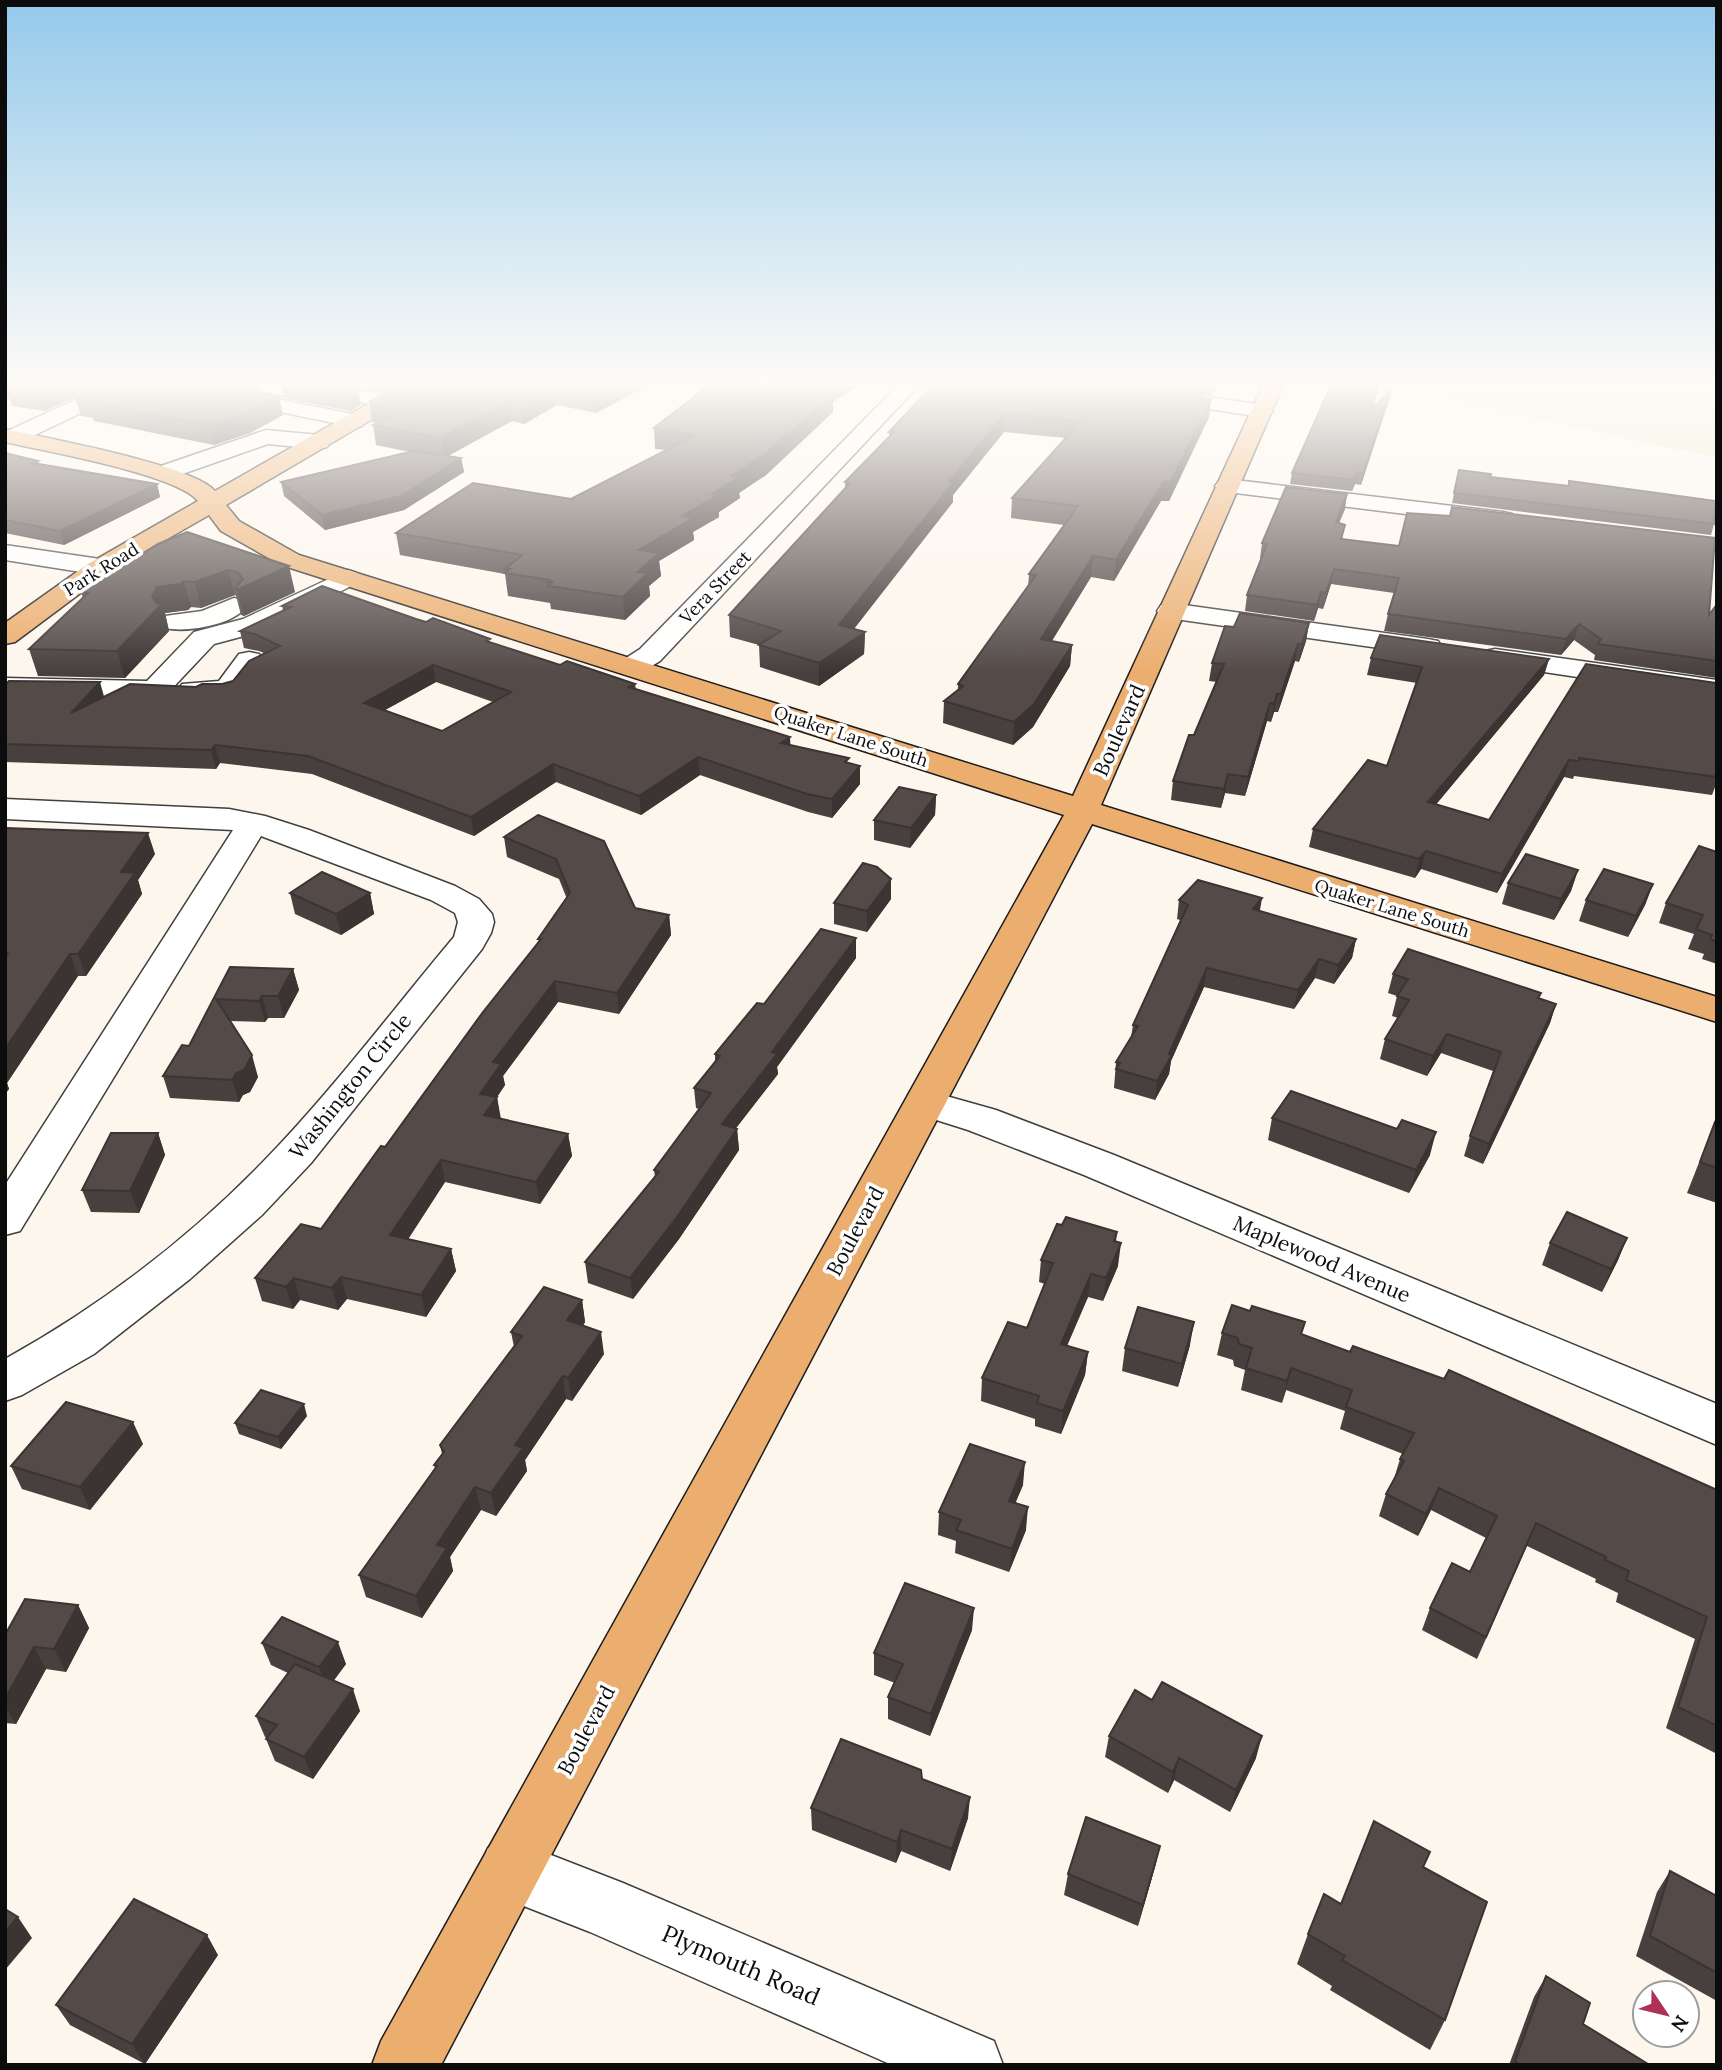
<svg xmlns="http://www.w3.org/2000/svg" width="1722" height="2070" viewBox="0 0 1722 2070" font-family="Lora,serif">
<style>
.pitch{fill:#e9eccb}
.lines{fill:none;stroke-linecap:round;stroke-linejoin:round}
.minor-casing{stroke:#3f3f3f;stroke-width:3}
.major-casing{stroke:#1d1d1d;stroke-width:3}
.minor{fill:#fff;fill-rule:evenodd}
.major{fill:#ebae6f;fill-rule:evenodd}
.wall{fill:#48403f;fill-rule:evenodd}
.shaded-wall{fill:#3b3433}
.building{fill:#544b49;stroke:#3b3433;stroke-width:2;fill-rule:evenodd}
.labels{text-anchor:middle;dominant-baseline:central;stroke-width:7;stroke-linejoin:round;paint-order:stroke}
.far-street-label{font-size:18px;fill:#0c0c0c;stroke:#fff}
.street-label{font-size:21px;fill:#0c0c0c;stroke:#fff}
.near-street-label{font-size:24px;fill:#0c0c0c;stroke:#fff}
</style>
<rect width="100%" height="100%" fill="#fdf6ed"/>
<path class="pitch" d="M1463,383H1676L1717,391V458L1440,397Z"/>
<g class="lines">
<defs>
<path id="minor" d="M112,383H139L136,387L20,442H5V432Z
M274,383H326L395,398L398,402L395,406L388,408L302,390L273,398L362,416L365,421L362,426L354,427L250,406L243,404L240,400L243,396Z
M900,383H921L660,661C647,669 639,676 623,672L619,666L623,660L640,649Z
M1067,383H1117L1262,405L1269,407L1273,411L1269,415L1262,417L1077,389L1070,387Z
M266,430L319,435L327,437L330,442L327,447L319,449L268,444L171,478H155L152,473L155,468Z
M1227,479L1503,512L1512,514L1515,519L1512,524L1503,526L1219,491L1215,486L1219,481Z
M5,545L100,559L109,562L113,567L109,572L100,575L5,560Z
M348,570L357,573L361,578L357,583L263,631L214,644L165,696L155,699L5,696V678L147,681L194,632L243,619Z
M234,598L243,600L247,606C234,625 186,633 165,628L161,622L165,616L202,611Z
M1170,603L1428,639L1438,641L1442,647L1438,653L1428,655L1161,617L1157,611L1161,605Z
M1495,649L1717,680V698L1485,663L1481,657L1485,651Z
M249,652L259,654L263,660L237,696L227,699L182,696L178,690L182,684L219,681L239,654Z
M5,799L229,809L265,816L309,830L455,886L479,899L492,914L494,922L491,933L482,949L311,1163L262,1215L190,1279L94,1354L22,1395L5,1401V1359C106,1303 201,1229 280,1144C341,1079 396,1006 454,937L458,922L455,913L431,900L261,836L20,1231L5,1235V1185L233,830L5,819Z
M925,1090L996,1110L1114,1155L1717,1404V1445L1084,1175L968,1130L911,1112L905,1103L911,1094Z
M510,1839L623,1883L994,2041L1003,2065H892L590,1932L488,1892L479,1870L488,1848Z"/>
<path id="major" d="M405,383H430L427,387L226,505L239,521L299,555L1073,796L1264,383H1284L1101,805L1717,997V1022L1092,824L441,2065H372L381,2041L1064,815L281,565L221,531L209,515L106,574L15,642L5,644V623L88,564L198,501C177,474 43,451 5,442V429C45,438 194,465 215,491Z"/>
</defs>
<use href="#minor" class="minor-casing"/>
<use href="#major" class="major-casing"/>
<use href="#minor" class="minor"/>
<use href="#major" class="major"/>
</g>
<path class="wall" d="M5,383H267L251,390L283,415L250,433L214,445L94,421L93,418L81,416L75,397L45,411L12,406L10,399L5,398Z
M281,383H325L358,390L361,405L350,411L284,398Z
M338,383H400L383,393Z
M402,383H652L596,413L557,405L524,424L512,421L448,456L461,458L464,472L404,510L325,530L284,496L281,482L410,452L376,445L373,425L376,423L372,422L369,402Z
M712,383H862L833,402V412L766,475L739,493L740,498L719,512V517L693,532L694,540L659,561L661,576L649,586L650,596L625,620L551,609L550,603L508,596L505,574L400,555L396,533L571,499L666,450L655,449L654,428Z
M935,383H1218L1212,395L1204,394L1203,398L1209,417L1169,501H1161L1114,581L1091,577L1052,641L1072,645L1070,666L1033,727L1013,745L943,723L944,701L958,690V684L1028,587L1029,574L1064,525L1011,518L1012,498L1066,438L1004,432L953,495V502L853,629L865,632L864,654L819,686L760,667L759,645L730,637L729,615L845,488V482L889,438V432Z
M1323,383H1380L1373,407L1391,390L1389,400L1361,485L1355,484L1352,491L1290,484L1292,473L1330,386L1323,385Z
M5,453L38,461L39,464L157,484L160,497L64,545L5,533Z
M1459,470L1490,477L1568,486L1569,481L1714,524L1711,535L1452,503Z
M1345,509L1339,523L1343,539L1709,615L1717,604V678L1594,660L1595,655L1574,640L1561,655L1384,631L1388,614L1394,593L1331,584L1323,609L1318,608L1314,621L1245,611L1247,595L1262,559L1260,558L1262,543Z
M158,544L295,592L244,616L241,615L236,596L235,595L201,608L191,607L188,610L165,613L169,631L125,678L38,676L29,649L83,598L81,592Z
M282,606L416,619L560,665L635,684L636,689L790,745L849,763L860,784L832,818L808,812L700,775L641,815L556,782L474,836L312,774L220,763L216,769L5,762V685L104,697L222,684L233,681L264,653L259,651L244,648L240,631L283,611ZM436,682L493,702L442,731L385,710Z
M1309,623L1306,641L1299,662L1295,661L1278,712H1274L1271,722L1267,721L1245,796L1225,793L1221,808L1171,800L1173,781L1217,682L1209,681L1212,663L1234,627Z
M1371,658L1549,659L1544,675L1436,804L1489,820L1586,664L1717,683V782L1712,795L1574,776L1573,779L1564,777L1497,893L1421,869L1415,878L1309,847L1313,829L1387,766L1417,683L1367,675Z
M936,795L935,815L910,848L874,840V820Z
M538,815L635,908L669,915L671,935L619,1014L558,1002L503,1076L505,1085L497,1097L500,1119L568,1134L572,1156L540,1204L445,1182L408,1239L451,1249L456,1271L426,1317L347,1299L338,1310L300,1300L293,1309L262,1301L255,1278L321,1229L385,1147L539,942L538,939L567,899L559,879L507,857L504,837Z
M5,828L155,854L138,880L142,894L86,976H78L7,1083L9,1089L5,1094Z
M1717,852V964L1702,959L1704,954L1688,949L1694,934L1659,923L1666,903Z
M1578,870L1571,891L1554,920L1502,904L1508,883Z
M1653,884L1645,905L1628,937L1579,921L1586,900Z
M290,893H370L374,914L341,935L295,914Z
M891,899L867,932L834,924V903Z
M1179,900L1260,911L1356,939L1352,958L1334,984L1315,978L1294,1009L1204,987L1171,1061L1169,1074L1155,1100L1114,1088L1116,1062L1131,1037L1133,1025L1180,920L1177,919Z
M856,938V958L777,1067L778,1074L736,1128L737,1129L739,1150L679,1239L633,1299L588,1283L585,1262L655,1177L654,1170L699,1109L696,1108L694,1088L715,1061V1054L764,1004Z
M230,967L293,969L299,990L284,1018H268L265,1022L230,1021L258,1077L250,1092L243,1095L239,1102L170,1098L163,1076L189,1046Z
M1393,974L1539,999L1556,1004L1550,1023L1483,1164L1464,1156L1470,1136L1493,1071L1441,1053L1427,1076L1380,1059L1385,1039L1398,1018L1392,1016L1397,996L1388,993Z
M1272,1118L1430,1155L1409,1193L1268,1140Z
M1715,1122L1717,1123V1203L1687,1193Z
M158,1133L165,1155L139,1213L91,1212L82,1190Z
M1062,1225L1117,1232L1116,1242L1118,1266L1103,1301L1088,1297L1067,1346L1088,1352L1085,1375L1061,1434L1035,1426V1419L981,1401L982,1378L1027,1328L1045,1284L1039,1282L1041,1260Z
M1627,1238L1618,1260L1602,1292L1542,1265L1550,1243Z
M582,1300L585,1322L583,1326L604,1354L572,1401L566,1399L525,1460L527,1471L496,1516L481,1510L450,1557L453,1571L422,1618L366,1597L359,1575L435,1468L434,1465L442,1454L440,1445L514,1347L511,1332Z
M1250,1311L1302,1335L1717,1490V1754L1666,1728L1695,1639L1616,1602L1618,1593L1595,1582L1596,1579L1527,1546L1477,1659L1422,1630L1430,1608L1470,1572L1486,1538L1431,1510L1418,1536L1379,1516L1386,1494L1393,1482L1400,1459L1403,1454L1340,1429L1345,1411L1286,1390L1282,1403L1241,1390L1245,1370L1234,1366L1233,1360L1217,1355L1222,1333Z
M1190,1345L1178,1387L1122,1371L1125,1348Z
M307,1416L281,1449L239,1434L235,1423Z
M143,1444L90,1510L22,1489L11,1466Z
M1023,1485L1015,1503L1026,1530L1009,1572L955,1553L956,1541L938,1535L939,1512Z
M78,1605L89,1628L66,1672L46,1669L16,1724L5,1723V1635Z
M972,1630L930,1736L888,1719V1697L895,1683L874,1675V1653Z
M262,1643L346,1664L333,1681L360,1711L313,1779L275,1761L266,1739L267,1738L265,1737L256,1716L288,1673L271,1665Z
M1152,1700L1256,1758L1230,1812L1174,1780L1168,1793L1105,1757L1109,1736Z
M922,1779L968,1818L950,1871L901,1851L896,1863L812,1830L811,1808Z
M1160,1846L1155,1867L1138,1926L1064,1895L1068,1874Z
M1423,1867L1445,2020L1430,2050L1330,1990L1332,1986L1297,1964L1308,1934L1341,1904Z
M1670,1871L1717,1896V2001L1636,1956L1657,1892Z
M218,1955L145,2064L70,2025L56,2005Z
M1546,1976L1583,2024L1648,2065H1509L1534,1997Z"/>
<path class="shaded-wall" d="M57,383H106L45,411L39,391Z
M234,383H267L242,394Z
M381,383H400L383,393Z
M614,383H652L596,413L594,393Z
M832,383H862L833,402V412L766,475L739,493L740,498L719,512V517L693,532L694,540L659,561L661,576L649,586L650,596L625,620L623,597L639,550L712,494L820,391Z
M1213,383H1218L1212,395Z
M1379,383H1380L1369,419L1371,409Z
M555,386L557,405L524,424L522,404Z
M358,390L361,405L350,411L348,396Z
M1391,390L1389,400L1361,485L1363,473Z
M279,396L283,415L250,433L214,445L209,425Z
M1211,399L1209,417L1169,501H1161L1114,581L1116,560Z
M509,401L512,421L444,458L441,438Z
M1005,413L1004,432L953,495V502L840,647L839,625L949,482Z
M461,458L464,472L404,510L325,530L322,515Z
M1357,472L1355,484L1352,491L1354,480Z
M157,484L160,497L64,545L60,531Z
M1347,494L1345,509L1333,537L1336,522Z
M1093,556L1091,577L1039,661L1041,639Z
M289,566L295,592L244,616L237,590Z
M1334,569L1331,584L1323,609L1326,593Z
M228,570L235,595L201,608L195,582Z
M184,581L191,607L188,610L165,613L169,631L125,678L117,651L157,587Z
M1321,592L1318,608L1314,621L1317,605Z
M1309,623L1306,641L1299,662L1302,644Z
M1579,624L1574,640L1561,655L1566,639Z
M865,632L864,654L819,686V663Z
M1298,644L1295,661L1278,712L1281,694Z
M1072,645L1070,666L1033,727L1013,745L1014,722Z
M1549,659L1544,675L1424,819L1428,802Z
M433,665L436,682L367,720L364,703Z
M100,682L105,700L71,713Z
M1277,694L1274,712L1271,722L1274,704Z
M1270,703L1267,721L1245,796L1248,777Z
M790,737L791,755L781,743Z
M215,745L220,763L216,769L211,750Z
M698,757L700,775L641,815L639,796Z
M1569,760L1564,777L1497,893L1502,874Z
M553,764L556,782L474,836L471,817Z
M860,766V784L832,818V799Z
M1228,774L1225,793L1221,808L1224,789Z
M936,795L935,815L910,848L911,828Z
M148,833L155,854L138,880L142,894L86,976L78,954L121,872Z
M1426,851L1421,869L1415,878L1419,859Z
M1578,870L1571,891L1554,920L1561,899Z
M891,879V899L867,932V911Z
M1653,884L1645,905L1628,937L1636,916Z
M370,893L374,914L341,935L336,914Z
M1262,898L1259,916L1253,909Z
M669,915L671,935L619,1014L617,993Z
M856,938V958L777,1067L778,1074L723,1145L722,1124L772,1052Z
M1356,939L1352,958L1334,984L1338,965Z
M70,954L78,976L7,1083L9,1089L5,1094V1049Z
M1319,959L1315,978L1294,1009L1298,990Z
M1207,968L1204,987L1171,1061L1169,1074L1155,1100L1157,1081Z
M293,969L299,990L284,1018L278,996Z
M555,981L558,1002L503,1076L505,1085L497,1097L501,1119L488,1137L480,1094L493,1062Z
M262,996L268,1018L265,1022L259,1001Z
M1556,1004L1550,1023L1483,1164L1489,1144Z
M1447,1034L1441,1053L1427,1076L1433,1056Z
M252,1055L258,1077L250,1092L243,1095L239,1102L232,1080L236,1073Z
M737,1129L739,1150L679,1239L633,1299L630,1278Z
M1436,1132L1430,1155L1409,1193L1416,1170Z
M158,1133L165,1155L139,1213L130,1191Z
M568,1134L572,1156L540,1204L536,1182Z
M441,1160L445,1182L396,1258L390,1235Z
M1627,1238L1618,1260L1602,1292L1611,1269Z
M1121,1243L1118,1266L1103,1301L1106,1278Z
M451,1249L456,1271L426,1317L421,1295Z
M1091,1274L1088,1297L1058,1366L1061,1344Z
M341,1277L347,1299L338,1310L332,1288Z
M294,1278L300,1300L293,1309L286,1287Z
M582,1300L585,1322L570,1343L567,1320Z
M1194,1322L1190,1345L1178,1387L1182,1364Z
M601,1332L604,1354L572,1401L568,1378Z
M1088,1352L1085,1375L1061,1434L1063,1411Z
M1291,1368L1286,1390L1282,1403L1287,1381Z
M563,1376L566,1399L525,1460L527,1471L496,1516L491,1493L515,1445Z
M304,1404L307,1416L281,1449L278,1437Z
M133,1422L143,1444L90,1510L80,1487Z
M1025,1462L1023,1485L1007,1523L1009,1501Z
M475,1487L481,1510L450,1557L453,1571L422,1618L416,1596L437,1545Z
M1439,1488L1431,1510L1418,1536L1426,1514Z
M1028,1507L1026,1530L1009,1572L1012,1549Z
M78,1605L89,1628L66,1672L54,1649Z
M974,1608L972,1630L930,1736L931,1714Z
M338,1642L346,1664L327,1690L319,1667Z
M34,1647L46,1669L16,1724L5,1706V1699Z
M353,1689L360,1711L313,1779L304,1757Z
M1262,1736L1256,1758L1230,1812L1236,1790Z
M1179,1758L1174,1780L1168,1793L1173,1772Z
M970,1797L968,1818L950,1871L952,1849Z
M901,1830V1851L896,1863L897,1842Z
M1160,1846L1155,1867L1138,1926L1143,1905Z
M18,1917L32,1938L5,1970V1932Z
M207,1935L218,1955L145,2064L132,2044Z"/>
<path class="building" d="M16,383H57L39,391L6,387Z
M104,383H235L238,387L279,396L246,413L209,425L89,402L94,399L75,396Z
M284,383H325L358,390L348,396Z
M403,383H614L594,393L555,386L522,404L509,401L441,438L373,425L400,411L369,402Z
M712,383H832L820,391L833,393L765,454L732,476L739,477L712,494L718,495L682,516L693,518L639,550L659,553L638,572L648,573L623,597L548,586L552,582H548L550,580L505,573L510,569H505L522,555L396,533L473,483L571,499L696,435L654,428Z
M935,383H1139L1204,393L1201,398L1211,399L1171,481L1163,482L1116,560L1093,556L1041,639L1072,645L1034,704L1014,722L944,701L963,686L958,684L1036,575L1029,574L1078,506L1012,498L1081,421L1005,413L949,482H954L839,625L865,632L819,663L759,645L781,631L729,615L850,483L845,482L894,432H889Z
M1332,383H1379L1371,409L1391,390L1363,473L1357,472L1354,480L1292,473Z
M414,451L461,458L401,496L322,515L281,482Z
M5,453L38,461L33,463L157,484L60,531L5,520Z
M1459,470L1491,474L1490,477L1569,486V481L1716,501L1714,524L1454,493Z
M1286,487L1347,494L1336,522L1345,525L1341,539L1399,546L1407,513L1450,516L1452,507L1715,538L1709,615L1717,604V661L1598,644L1601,639L1579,624L1566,639L1388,614L1399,578L1334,569L1326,593L1321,592L1317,605L1247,595L1267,544L1262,543Z
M187,532L289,566L237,590L235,589L243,579L237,572L228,570L195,582L184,581L181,584L157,587L152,597L156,603L161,605L117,651L29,649L88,593L81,592L113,568H119L158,544Z
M322,586L416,619L426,622L433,618L490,639L486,641L560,665L567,661L635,684L629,687L790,737L781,743L849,758L845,762L860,766L832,799L807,794L698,757L639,796L553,764L471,817L308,756L215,745L211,750L5,744V685L9,681L100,682L71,713L130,684L196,687L202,684H222L233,681L249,661L280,646L255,634L240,631L291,607L282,606ZM433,665L511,692L442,731L364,703Z
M1240,613L1309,623L1302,644H1298L1281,694H1277L1274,704L1270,703L1248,777L1228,774L1224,789L1173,781L1189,735H1194L1224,664L1212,663L1225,626L1234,627Z
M1380,635L1549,659L1428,802L1489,820L1586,664L1717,683V777L1579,758V761L1569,760L1502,874L1426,851L1419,859L1313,829L1368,760L1387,766L1422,667L1371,658Z
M899,787L936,795L911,828L874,820Z
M538,815L604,841L635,908L669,915L617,993L555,981L493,1062L501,1064L480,1094L497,1097L484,1115L568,1134L536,1182L441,1160L390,1235L451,1249L421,1295L341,1277L332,1288L294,1278L286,1287L255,1278L301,1224L321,1229L381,1146L385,1147L483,1012L541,939H538L570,893L556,859L504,837Z
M5,828L148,833L121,872L135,873L78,954H70L5,1049V958L8,954L5,952Z
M1699,846L1717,852V942L1710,939L1712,935L1696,929L1703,915L1666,903Z
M1526,854L1578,870L1561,899L1508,883Z
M863,863L877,867L891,879L867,911L834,903Z
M1604,869L1653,884L1636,916L1586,900Z
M322,872L370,893L336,914L290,893Z
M1198,880L1262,898L1253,909L1356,939L1338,965L1319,959L1298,990L1207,968L1169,1054L1172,1055L1157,1081L1116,1069L1120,1063L1116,1062L1138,1026L1133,1025L1188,905L1179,900Z
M821,929L856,938L772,1052L777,1054L722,1124L737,1129L677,1217L630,1278L585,1262L659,1172L654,1170L711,1093L694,1088L720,1056L715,1054L757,1003L764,1004Z
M1408,949L1541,993L1538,998L1556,1004L1489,1144L1470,1136L1501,1052L1447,1034L1433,1056L1385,1039L1409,1000L1397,996L1408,979L1393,974Z
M230,967L293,969L278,996H262L259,1001L216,999L252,1055L244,1070L236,1073L232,1080L163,1076L182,1045L189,1046Z
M1291,1091L1397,1129L1402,1120L1436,1132L1416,1170L1272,1118Z
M1715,1122L1717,1123V1168L1700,1162Z
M111,1133H158L130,1191L82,1190Z
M1567,1212L1627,1238L1611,1269L1550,1243Z
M1066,1217L1117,1232L1114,1241L1121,1243L1106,1278L1091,1274L1061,1344L1088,1352L1063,1411L1037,1403L1039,1396L982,1378L1008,1322L1027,1328L1053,1263L1041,1260L1057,1224L1062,1225Z
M544,1287L582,1300L567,1320L601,1332L568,1378L563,1376L515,1445L523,1448L491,1493L475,1487L437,1545L447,1548L416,1596L359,1575L437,1466L434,1465L444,1452L440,1445L522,1336L511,1332Z
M1232,1305L1250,1311L1252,1306L1305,1322L1301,1334L1350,1352L1353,1346L1444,1379L1449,1370L1717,1490V1726L1678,1707L1707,1617L1626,1580L1629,1571L1605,1560L1606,1557L1536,1523L1486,1637L1430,1608L1452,1563L1470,1572L1497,1516L1439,1488L1426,1514L1386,1494L1404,1461L1400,1459L1414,1433L1346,1407L1352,1390L1291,1368L1287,1381L1246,1368L1252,1348L1239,1344L1238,1338L1222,1333Z
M1138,1307L1194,1322L1182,1364L1125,1348Z
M261,1390L304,1404L278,1437L235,1423Z
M66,1402L133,1422L80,1487L11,1466Z
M970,1444L1025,1462L1009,1501L1028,1507L1012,1549L956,1530L961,1520L939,1512Z
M905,1583L974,1608L931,1714L888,1697L903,1664L874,1653Z
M25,1599L78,1605L54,1649L34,1647L5,1699V1635Z
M282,1617L338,1642L319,1667L262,1643Z
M295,1664L353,1689L304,1757L266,1739L277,1725L256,1716Z
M1162,1682L1262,1736L1236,1790L1179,1758L1173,1772L1109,1736L1135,1690L1152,1700Z
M841,1739L921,1770L922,1779L970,1797L952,1849L901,1830L897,1842L811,1808Z
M1086,1817L1160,1846L1143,1905L1068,1874Z
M1374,1821L1430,1852L1423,1867L1487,1902L1445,2020L1342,1960L1345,1956L1308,1934L1324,1894L1341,1904Z
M1670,1871L1717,1896V1973L1650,1936Z
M134,1899L207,1935L132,2044L56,2005Z
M5,1909L18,1917L5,1932Z
M1546,1976L1590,2003L1583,2024L1648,2064V2065H1520L1515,2061Z"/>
<linearGradient id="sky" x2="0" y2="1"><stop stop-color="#94c9eb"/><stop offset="0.57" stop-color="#fefbf7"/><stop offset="1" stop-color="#fefbf7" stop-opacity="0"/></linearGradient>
<rect width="1722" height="673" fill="url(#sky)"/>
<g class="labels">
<g class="far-street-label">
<text transform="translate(101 569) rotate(-32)">Park Road</text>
<text transform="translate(715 587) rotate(-46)">Vera Street</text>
<text transform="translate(851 736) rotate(18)">Quaker Lane South</text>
<text transform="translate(1392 908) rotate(17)">Quaker Lane South</text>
</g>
<g class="street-label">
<text transform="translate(1119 730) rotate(-66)">Boulevard</text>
<text transform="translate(350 1086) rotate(-51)">Washington Circle</text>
<text transform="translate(855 1231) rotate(-62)">Boulevard</text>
<text transform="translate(1322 1259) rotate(23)">Maplewood Avenue</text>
<text transform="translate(586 1730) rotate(-62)">Boulevard</text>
</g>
<g class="near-street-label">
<text transform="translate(741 1965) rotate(23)">Plymouth Road</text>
</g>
</g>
<rect width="1722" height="2070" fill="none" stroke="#0c0c0c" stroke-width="14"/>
<g transform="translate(1666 2014) rotate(125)"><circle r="33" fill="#ffffff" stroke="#9e9e9e" stroke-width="2"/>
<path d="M0-5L12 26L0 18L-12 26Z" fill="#ae3256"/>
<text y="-10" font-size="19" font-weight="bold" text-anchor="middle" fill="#0c0c0c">N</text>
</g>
</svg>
